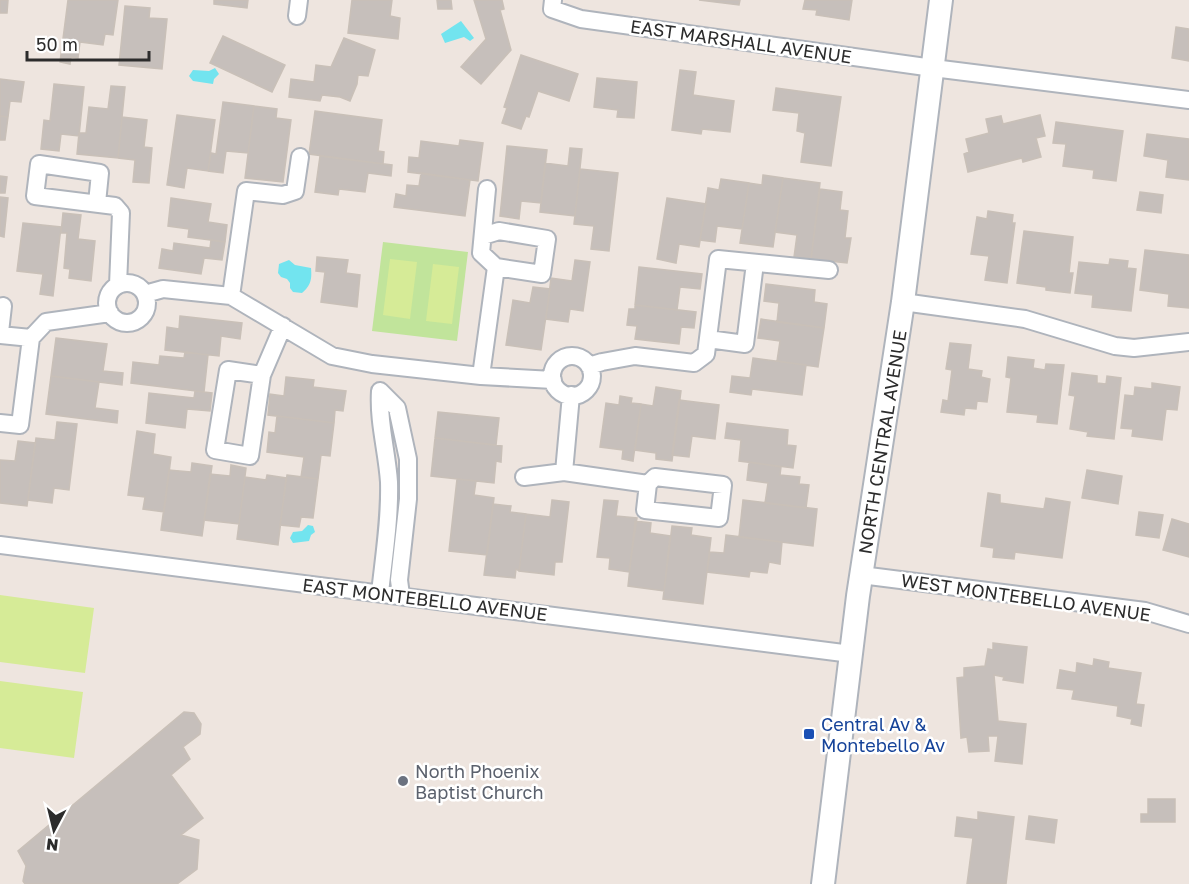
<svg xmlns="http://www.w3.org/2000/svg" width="1189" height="884" viewBox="0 0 1189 884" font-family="'Golos Text',sans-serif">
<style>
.green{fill:#c1e49b}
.pitch{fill:#d6eb97}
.water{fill:#72e4ef}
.building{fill:#c6bfbb;stroke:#c9c0b8;stroke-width:1.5}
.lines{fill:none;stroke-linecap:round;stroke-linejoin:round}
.street-casing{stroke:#afb4bc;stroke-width:20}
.secondary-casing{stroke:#afb4bc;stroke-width:26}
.street{stroke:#fff;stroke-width:16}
.secondary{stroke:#fff;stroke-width:22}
.transit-dot{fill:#1a4fb4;stroke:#fff;stroke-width:2}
.worship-dot{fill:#6b7280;stroke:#fff;stroke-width:2}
.labels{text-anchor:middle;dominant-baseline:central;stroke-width:5;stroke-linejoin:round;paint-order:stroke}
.street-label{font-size:18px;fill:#2c2c2c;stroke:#fff}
.transit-label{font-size:18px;fill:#164399;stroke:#fff;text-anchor:start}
.worship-label{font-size:18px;fill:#5b616d;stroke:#fff;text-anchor:start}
</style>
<rect width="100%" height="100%" fill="#eee5df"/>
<path class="green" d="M383,242L468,252L457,341L372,331Z"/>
<path class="pitch" d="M390,259L417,262L410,319L383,315Z
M433,264L459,267L452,324L426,321Z
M0,595L94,608L85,673L0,662Z
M0,681L83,692L74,758L0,748Z"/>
<path class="water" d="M461,21L474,38L470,41L464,37L445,43L441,34Z
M215,68L219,74L214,79L213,84L193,81L189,76L193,70L209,71Z
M289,260L295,265L311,268C312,279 311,285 302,293L293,292L290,288V283L287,279L281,277L278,273L279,264Z
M308,525L313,526L315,532L311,535L309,541L293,543L290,538L293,532L302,531Z"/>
<path class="building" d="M0,0H8L7,13H0Z
M68,0H118L113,35L105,34L103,45L80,42L78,58L71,57L70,64L60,62Z
M214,0H248L247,8L214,4Z
M352,0H392L390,16L400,18L398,39L348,33Z
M437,0H451L452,9H438Z
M474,0H502L504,9L500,10L511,50L481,84L461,67L486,39Z
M699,0H740L739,5Z
M805,0H852L849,20L816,15L817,10L803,9Z
M125,6L150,8L149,18L167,19L162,69L119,65Z
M1176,27L1189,29V61L1172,58Z
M223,36L285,65L272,92L210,63Z
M344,38L375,50L368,76L358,75L357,84L350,101L340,97L322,95L320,101L289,97L291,79L314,82L316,65L331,67Z
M521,55L578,74L569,101L538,91L529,117L526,116L521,129L502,123L507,108L504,107Z
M680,70L696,72L693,95L734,101L730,132L702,129L701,134L672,130Z
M597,78L637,82L634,118L617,117L618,110L594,107Z
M0,79L24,82L21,102L10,101L8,117L0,116Z
M54,84L84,87L79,136L61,134L59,151L41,149L44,120L50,121Z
M111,86L125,87L118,158L77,154L79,133H86L89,107L108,109Z
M776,88L841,97L831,166L801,162L805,133L797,131L799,113L773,110Z
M223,102L254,106L248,153L226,151L223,173L208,171L211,153L216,154Z
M254,106L277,109L276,118L291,120L283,182L245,178Z
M315,111L382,120L378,151L384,152L383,164L309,154Z
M177,115L215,120L208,171L187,168L184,188L167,185Z
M1040,115L1045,136L1036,138L1041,157L1023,162L1022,158L968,172L964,154L969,152L966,139L989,133L986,119L1001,116L1003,124Z
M0,116L8,117L5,140H0Z
M122,117L147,120L144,147L152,148L149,183L133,182L135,160L118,158Z
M1056,122L1123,131L1116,181L1093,178L1094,170L1063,166L1066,144L1053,143Z
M1147,134L1189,139V180L1166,177L1168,160L1144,156Z
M460,140L483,143L478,181L408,172L409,157L419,158L421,141L459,146Z
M507,146L547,150L541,203L521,201L519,219L500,216Z
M570,148L582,149L575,216L540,212L545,163L568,166Z
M320,156L392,165L391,176L368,173L365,192L339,189L338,195L315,192Z
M580,169L618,173L609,251L591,249L594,226L574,224Z
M421,173L470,180L465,216L394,207L396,194L406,196L407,185L419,186Z
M763,175L783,178L773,247L740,243L749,183L762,185Z
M0,176L7,177L5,193H0Z
M783,178L820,183L811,259L794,257L797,235L775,232Z
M721,179L749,183L742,229L717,226L715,242L700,240L708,188L719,190Z
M820,189L842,192L840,210L848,211L845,238H851L847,263L811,259Z
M1140,192L1163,195L1161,213L1137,210Z
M0,197L8,198L4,237L0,236Z
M171,198L211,204L208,222L227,225L225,242L188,237L189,229L168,226Z
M667,198L706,204L699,247L679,244L676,263L657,259Z
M988,211L1013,215L1012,223H1015L1007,283L985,280L989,256L971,254L977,217L987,219Z
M63,213L81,215L78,239L95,241L91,281L69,278L70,269L64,268L67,233H61Z
M23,223L61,227L53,296L40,294L43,274L17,271Z
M1024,231L1073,237L1069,273H1073L1070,293L1046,290V287L1017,283Z
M211,240L225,242L222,260L204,258L201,274L159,268L162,249L173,251L174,243L210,248Z
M1145,250L1189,255V308L1168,306L1169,294L1140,290Z
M317,257L348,260L346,273L360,275L357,307L321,302L325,272L316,271Z
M1110,259L1128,261L1127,268L1136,269L1131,311L1092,307L1093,295L1075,293L1079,262L1109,265Z
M575,260L590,262L583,311L570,309L568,322L546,319L551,278L572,281Z
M639,267L702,274L700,289L680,287L677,310L635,305Z
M766,284L815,290L814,302L827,304L824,328L777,322L779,303L764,301Z
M533,287L550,289L541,350L506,345L513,300L530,303Z
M635,305L696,312L694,328L681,327L679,344L635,339L637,326L627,325L629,309H635Z
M180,316L242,323L240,339L221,336L219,356L165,350L167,327L179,329Z
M761,319L824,328L818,367L777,361L780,341L758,338Z
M56,338L107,344L103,371L123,373L122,385L51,376Z
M950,343L971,345L968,369L982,371L981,377L990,379L987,402L977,401L976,409L965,408L964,415L941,412L943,400L948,401L952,370L946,369Z
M185,352L208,355L204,392L131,383L133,362L159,365L160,356L184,358Z
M1008,357L1034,360L1033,368L1045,370L1046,364L1064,365L1057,424L1037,422L1038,415L1007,412L1011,378L1006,377Z
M753,358L806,365L802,395L752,389L751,395L730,392L732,376L750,378Z
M1072,373L1097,376V383L1106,384L1107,376L1121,378L1114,439L1087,436L1088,432L1070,429L1075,396L1069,395Z
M51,376L99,382L95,408L118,411L117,423L46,414Z
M286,377L314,380L313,387L346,391L343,411L335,410L334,423L268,415L270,394L284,396Z
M1152,383L1180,387L1177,410L1166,409L1162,440L1132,436L1133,429L1121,428L1125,395L1134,396L1135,387L1152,389Z
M656,387L681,391L672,461L656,459V453L635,450L641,404L653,406Z
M195,391L212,393L210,411L187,409L185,428L146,423L149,393L194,398Z
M620,396L632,398L631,403L641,404L633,461L622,459L623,450L600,447L606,403L619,405Z
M679,400L719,405L715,439L692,436L689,457L672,455Z
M438,412L499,418L496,445L435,438Z
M277,416L334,423L330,456L321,455L318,479L301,477L304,457L267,452L269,432L275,433Z
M57,422L77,424L69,490L54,488L52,503L28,500L36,438L55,440Z
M727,423L788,430L787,445L796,446L793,468L739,461L741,440L725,438Z
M137,431L155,434L153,454L171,457L164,512L143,509L145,497L128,495Z
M435,438L502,446L501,462L496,461L494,483L431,476Z
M18,441L35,443L27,506L0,503V460L15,461Z
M749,462L781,467L780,475L800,477L799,484L809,485L806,508L765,503L768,483L747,480Z
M192,463L212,466L202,536L161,530L169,470L191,472Z
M231,465L246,468L239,524L204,520L210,474L230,476Z
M402,468L404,483L394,485L392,469Z
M1087,470L1122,476L1118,504L1082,498Z
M267,475L286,478L278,545L237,539L245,477L266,480Z
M287,475L318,479L313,518L301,517L299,527L280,525Z
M457,479L476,481L474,495L494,498L487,555L449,551Z
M988,493L1000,495V503L1044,509L1046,498L1070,502L1062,558L1015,552L1014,559L993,557L994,548L981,546Z
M552,500L569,502L562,562H555L554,575L519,571L526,514L550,517Z
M604,500L618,501L616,516L637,518L629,572L609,569L610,558L597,557Z
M743,500L817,509L813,546L739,537Z
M493,504L511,506L510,512L526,514L519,571L516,569L515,578L484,575Z
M1139,512L1163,515L1159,538L1136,535Z
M1172,519L1189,524V557L1163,550Z
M635,521L651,523L650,533L670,536L664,591L628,586Z
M672,526L692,528L691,535L711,538L703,604L663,599Z
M726,535L782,542L780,564L769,562L767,573L750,571L749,577L707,572L710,552L724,553Z
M993,643L1027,647L1023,683L1003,680L1004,677L994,675L998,721L1026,724L1022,764L995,761L998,736H988L989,751L969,752L967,737L961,738L957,678L964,677V668L985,666L988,649L993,650Z
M1094,659L1109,662L1108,668L1141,673L1136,704L1144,705L1141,726L1131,724L1132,719L1117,716L1118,706L1072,699L1074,690L1057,688L1060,670L1076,673L1077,663L1093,666Z
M184,712L194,713L201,724L200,734L183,747L190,759L171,775L203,818L181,835L199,840L197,869L177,884H25L23,881L26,866L18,851Z
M1148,799H1175V822H1141V814H1148Z
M978,812L1014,817L1006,884H967L973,838L955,836L957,817L978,820Z
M1029,816L1057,820L1054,843L1026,839Z"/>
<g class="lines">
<defs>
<path id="street" d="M553,0L552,9L581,19L933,68L1189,100
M297,16L299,0
M487,189L481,253L496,267
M97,203L100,173L39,164L35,196L115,206L121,213L118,285
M107 303a20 20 0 1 1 40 0a20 20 0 1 1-40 0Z
M145,294L163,289L231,296L332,356L372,364L481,376L553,380
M231,296L246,191L283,195L295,191L300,157
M903,302L1025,319L1115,346L1134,348L1189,342
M0,332L3,306
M0,335L31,338
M708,339L745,344L755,263
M552 376a20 20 0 1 1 40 0a20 20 0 1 1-40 0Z
M589,366L602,362L635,356L694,363L706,354L718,259L829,270
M262,375L228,370L215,450L250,456L262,375L283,326
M481,376L496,267L542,274L547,239L499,231L483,236
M0,423L20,425L31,338L46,322L110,313
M564,472L648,484L655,477L723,485L719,518L645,510L648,484
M524,477L564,472L571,395
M0,545L851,654
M861,575L1145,611L1189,624
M380,593C384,556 390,519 389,482C387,451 378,422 380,391L397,408L408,459V499L399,580L401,595"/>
<path id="secondary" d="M823,884L858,596L903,302L941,0"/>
</defs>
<use href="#street" class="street-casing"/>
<use href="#secondary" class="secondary-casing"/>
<use href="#street" class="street"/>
<use href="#secondary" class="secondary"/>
</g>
<rect class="transit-dot" x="803" y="728" width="12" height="12" rx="3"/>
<circle class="worship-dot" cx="403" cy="781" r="6"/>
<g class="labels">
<g class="street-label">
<text transform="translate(741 41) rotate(8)">EAST MARSHALL AVENUE</text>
<text transform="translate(882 442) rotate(-81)">NORTH CENTRAL AVENUE</text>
<text transform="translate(1026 597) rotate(8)">WEST MONTEBELLO AVENUE</text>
<text transform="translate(425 599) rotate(7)">EAST MONTEBELLO AVENUE</text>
</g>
<g class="transit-label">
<text x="821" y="724">Central Av &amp;<tspan x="821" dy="21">Montebello Av</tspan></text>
</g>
<g class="worship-label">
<text x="415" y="771">North Phoenix<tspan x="415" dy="21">Baptist Church</tspan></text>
</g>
</g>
<g transform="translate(54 830) rotate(187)" stroke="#ffffff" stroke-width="4.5" paint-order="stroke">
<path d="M0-4.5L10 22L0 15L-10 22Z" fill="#2c2c2c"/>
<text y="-9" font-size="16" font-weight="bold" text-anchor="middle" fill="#2c2c2c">N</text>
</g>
<path d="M27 51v9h122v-9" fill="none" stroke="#2c2c2c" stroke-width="3"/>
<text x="36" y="51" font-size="18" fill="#2c2c2c" stroke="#ffffff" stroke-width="4.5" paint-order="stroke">50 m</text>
</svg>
